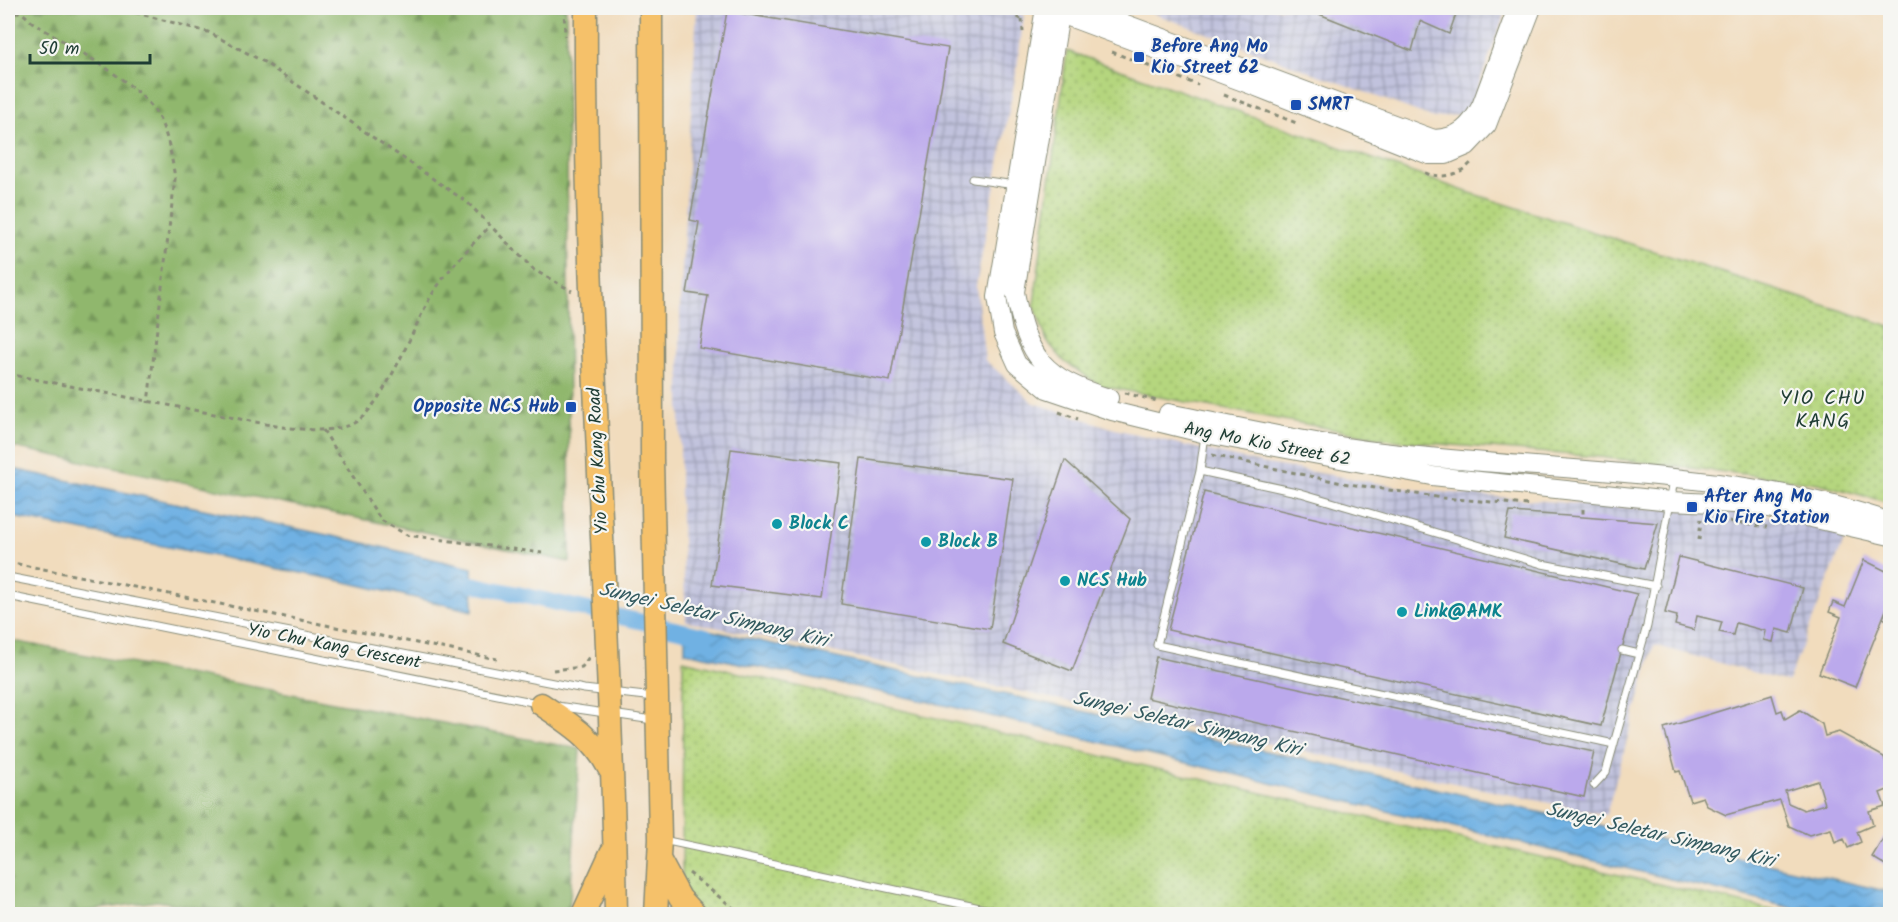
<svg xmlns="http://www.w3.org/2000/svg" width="1898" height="922" viewBox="0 0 1898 922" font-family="Kalam,sans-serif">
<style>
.industrial{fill:url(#industrial-grid)}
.grass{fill:url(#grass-dots);stroke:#6a8a59;stroke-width:1.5}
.forest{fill:url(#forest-firs);stroke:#587a50;stroke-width:1.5}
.water{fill:url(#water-waves);stroke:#47778c;stroke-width:1.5}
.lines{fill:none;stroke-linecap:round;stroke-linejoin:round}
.canal{stroke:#6fb1e3;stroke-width:16}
.building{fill:#bba9ec;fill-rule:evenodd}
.service-casing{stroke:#888c78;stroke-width:9}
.tertiary-casing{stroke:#888c78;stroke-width:20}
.primary-casing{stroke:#888c78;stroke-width:25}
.path{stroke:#888c78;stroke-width:3;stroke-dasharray:4.5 4.5;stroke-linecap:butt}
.service{stroke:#fff;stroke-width:7}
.tertiary{stroke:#fff;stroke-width:18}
.primary{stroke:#f5c16b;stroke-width:22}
.transit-dot{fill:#1a4fb4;stroke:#f6f6f2;stroke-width:2}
.culture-dot{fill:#0f9aa8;stroke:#f6f6f2;stroke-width:2}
.labels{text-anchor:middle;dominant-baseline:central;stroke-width:4.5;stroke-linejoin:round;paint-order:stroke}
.transit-label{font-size:18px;font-weight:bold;fill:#164399;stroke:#f6f6f2;text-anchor:start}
.street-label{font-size:18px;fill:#1f3d34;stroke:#f6f6f2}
.culture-label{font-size:18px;font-weight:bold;fill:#0d838f;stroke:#f6f6f2;text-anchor:start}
.neighbourhood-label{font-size:20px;letter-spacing:1.5px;fill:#1f3d34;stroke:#f6f6f2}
.water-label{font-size:20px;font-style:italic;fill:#335a60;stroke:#f6f6f2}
</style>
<defs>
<pattern id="industrial-grid" width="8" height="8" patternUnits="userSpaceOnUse" patternTransform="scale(1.5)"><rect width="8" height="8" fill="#c1c2dd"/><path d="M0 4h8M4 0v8" fill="none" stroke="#9c9fb4"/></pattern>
<pattern id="grass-dots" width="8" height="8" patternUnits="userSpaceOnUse" patternTransform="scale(1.5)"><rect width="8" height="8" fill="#b5d67e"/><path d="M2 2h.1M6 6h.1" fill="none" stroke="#93af68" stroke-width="1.8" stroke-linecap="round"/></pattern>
<pattern id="forest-firs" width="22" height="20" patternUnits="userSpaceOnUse" patternTransform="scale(1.5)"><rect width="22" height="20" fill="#90b76d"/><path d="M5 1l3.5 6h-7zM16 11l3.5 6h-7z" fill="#75965a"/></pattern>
<pattern id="water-waves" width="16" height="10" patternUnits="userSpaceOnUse" patternTransform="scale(1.5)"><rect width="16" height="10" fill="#6fb1e3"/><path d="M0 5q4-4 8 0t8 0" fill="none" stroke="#5b91b9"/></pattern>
</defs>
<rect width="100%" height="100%" fill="#f6f6f2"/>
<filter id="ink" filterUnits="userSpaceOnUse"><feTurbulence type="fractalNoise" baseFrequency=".0167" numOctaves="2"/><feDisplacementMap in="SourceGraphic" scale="12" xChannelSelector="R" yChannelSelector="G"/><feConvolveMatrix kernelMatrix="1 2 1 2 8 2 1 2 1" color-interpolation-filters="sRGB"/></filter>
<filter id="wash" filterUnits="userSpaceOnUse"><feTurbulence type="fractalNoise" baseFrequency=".008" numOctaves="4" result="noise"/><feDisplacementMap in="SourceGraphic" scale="24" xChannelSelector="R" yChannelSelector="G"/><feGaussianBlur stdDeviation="1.35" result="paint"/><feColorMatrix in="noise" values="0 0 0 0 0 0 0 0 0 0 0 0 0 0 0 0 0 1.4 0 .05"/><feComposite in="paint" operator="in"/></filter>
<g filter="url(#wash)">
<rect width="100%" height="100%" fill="#f1dcbd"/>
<path class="industrial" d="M697,8H1001L1024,15L1017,68L976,286L985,360L1034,403L1115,429L1261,463L1418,490L1602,506L1756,513L1847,533L1788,682L1654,645L1606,815L686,621L680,498V306Z
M1139,8H1507L1473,100L1461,114L1434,118Z"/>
<path class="grass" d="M1067,51L1467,192L1890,326V503L1818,483L1600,457L1391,440L1101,386L1065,362L1047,341L1034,304Z
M683,660L1789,914H682Z"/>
<path class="forest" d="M8,8H566L570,562L8,446Z
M8,640L580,749L569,914H241L157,901L65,914H8Z"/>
<path class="water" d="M8,468L351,540L472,568L473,611L337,580L8,516Z
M685,625L1358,771L1890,892V914H1817L949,706L685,652Z"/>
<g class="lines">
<path class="canal" d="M472,584L706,636"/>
</g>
<g id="blocks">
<path class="building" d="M1304,8H1458L1449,34L1420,21L1412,51Z
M727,11L948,48L890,381L699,348L708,296L687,293L699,222L690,220Z
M731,449L841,463L822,599L712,585Z
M861,459L1013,479L990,629L841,604Z
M1065,460L1130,519L1072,671L1003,644Z
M1204,492L1637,594L1601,726L1168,630Z
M1510,512L1583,517L1658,523L1644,569L1504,538Z
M1679,557L1803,588L1791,633L1776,629L1773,642L1764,640L1766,631L1736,623L1733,635L1719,632L1722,622L1697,616L1694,630L1675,625L1677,616L1665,613Z
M1864,560L1890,573V600L1855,687L1819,673L1841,617L1829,612L1833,602L1845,607Z
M1890,602V622L1883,618Z
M1156,657L1594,752L1584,797L1147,698Z
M1772,695L1777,712L1782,710L1785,719L1800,710L1822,724L1825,736L1839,732L1884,757L1890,777V789L1880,793L1885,806L1869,811L1873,825L1857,832L1861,842L1848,848L1844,839L1835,843L1831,829L1809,835L1789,826L1780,800L1726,815L1707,806L1703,797L1690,801L1680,771L1676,772L1664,728ZM1818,781L1825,804L1804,810L1788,803L1785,791Z
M1890,827V868L1872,857Z"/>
</g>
</g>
<g filter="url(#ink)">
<use href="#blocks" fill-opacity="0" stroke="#888c78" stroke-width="1.5"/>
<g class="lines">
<defs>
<path id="service" d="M973,179L1015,185
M1205,435L1200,471L1157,645L1614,744
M1200,471L1301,493L1542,564L1656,586
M8,577L584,689L654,697
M8,596L537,703
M1622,650L1639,654
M557,706L653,720
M1594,785L1606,772L1647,626L1674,480
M663,840L1008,914"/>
<path id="tertiary" d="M1045,8L997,297L1003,333L1017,364L1047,389L1112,411L1206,434L1432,476L1671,501L1755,505L1890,536
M1061,8L1015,292C1027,358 1044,378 1109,398
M1083,8L1434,139C1459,138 1470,127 1481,106L1517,8
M1050,10L1254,86L1408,147L1429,155H1446L1467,146L1487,125L1532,8
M1168,413C1239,427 1310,443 1382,452C1548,473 1732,467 1890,522"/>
<path id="primary" d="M586,8C584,310 611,612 616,914
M651,8L652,458L660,839L656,914
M541,704C571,725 592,736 610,770
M660,861L680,898L695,914
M583,914L611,853"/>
</defs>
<use href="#service" class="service-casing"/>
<use href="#tertiary" class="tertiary-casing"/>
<use href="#primary" class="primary-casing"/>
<path class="path" d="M17,8L32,22C64,43 137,81 156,113C168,133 172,157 175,179L148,403
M118,8L208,32L264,62L468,203L534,270L572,291
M564,8L565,36
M1002,8L1021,19
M8,19L20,11
M1022,19L1023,32
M1112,52L1198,85
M1224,95L1299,124
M1425,173C1442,179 1458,176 1471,163
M8,374L281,427C304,429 331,434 354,423C383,408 413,328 430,298C446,271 468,249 489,227
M1125,393L1157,401
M1059,412L1078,419
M323,430L381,520L407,535L542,553
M1212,455L1342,483L1443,498L1528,505
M1583,509V517
M1729,522L1767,527
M1699,540L1701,519
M8,562L497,659
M553,670L582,667L589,657
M689,873L741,914
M1889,914L1890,912"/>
<use href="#service" class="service"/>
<use href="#tertiary" class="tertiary"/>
<use href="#primary" class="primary"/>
</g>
</g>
<g class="transit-dot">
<rect x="1133" y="51" width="12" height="12" rx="3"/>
<rect x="1290" y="99" width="12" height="12" rx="3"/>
<rect x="565" y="401" width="12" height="12" rx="3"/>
<rect x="1686" y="501" width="12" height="12" rx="3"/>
</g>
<g class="culture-dot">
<circle cx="777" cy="524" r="6"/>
<circle cx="926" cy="542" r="6"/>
<circle cx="1065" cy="581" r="6"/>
<circle cx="1402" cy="612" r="6"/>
</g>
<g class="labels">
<g class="transit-label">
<text x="1151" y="47">Before Ang Mo<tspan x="1151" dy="21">Kio Street 62</tspan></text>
<text x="1308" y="105">SMRT</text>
<text x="559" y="407" text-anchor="end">Opposite NCS Hub</text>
<text x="1704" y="497">After Ang Mo<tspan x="1704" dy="21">Kio Fire Station</tspan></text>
</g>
<g class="street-label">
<text transform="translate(1267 445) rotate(11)">Ang Mo Kio Street 62</text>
<text transform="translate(599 461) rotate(-93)">Yio Chu Kang Road</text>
<text transform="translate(334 647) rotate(11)">Yio Chu Kang Crescent</text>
</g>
<g class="culture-label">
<text x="789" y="524">Block C</text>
<text x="938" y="542">Block B</text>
<text x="1077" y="581">NCS Hub</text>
<text x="1414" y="612">Link@AMK</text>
</g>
<g class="neighbourhood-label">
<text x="1823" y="399">YIO CHU<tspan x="1823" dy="23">KANG</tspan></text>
</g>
<g class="water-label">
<text transform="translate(713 616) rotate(13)">Sungei Seletar Simpang Kiri</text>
<text transform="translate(1187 725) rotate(13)">Sungei Seletar Simpang Kiri</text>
<text transform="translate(1660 836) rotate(13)">Sungei Seletar Simpang Kiri</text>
</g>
</g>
<rect width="1898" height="922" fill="none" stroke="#f6f6f2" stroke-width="30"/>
<path d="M30 54v9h120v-9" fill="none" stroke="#1f3d34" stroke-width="3"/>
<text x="39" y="54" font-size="18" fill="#1f3d34" stroke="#f6f6f2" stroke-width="4.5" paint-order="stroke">50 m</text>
</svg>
